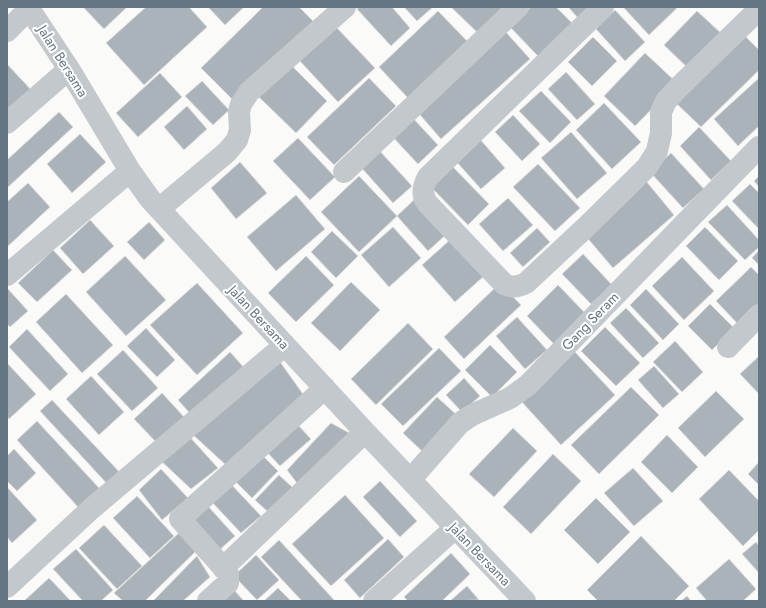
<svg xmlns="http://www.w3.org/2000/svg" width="766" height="608" viewBox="0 0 766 608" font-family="Jost,sans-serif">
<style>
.building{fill:#aab3b9;stroke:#dcdcda}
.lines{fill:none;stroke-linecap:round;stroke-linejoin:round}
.minor{stroke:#c3c8cc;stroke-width:22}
.labels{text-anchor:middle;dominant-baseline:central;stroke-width:4;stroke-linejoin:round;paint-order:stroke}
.street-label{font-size:14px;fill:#657683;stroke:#fff}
</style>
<rect width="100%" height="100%" fill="#fafaf8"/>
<path class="building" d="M83,7H127L104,29Z
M146,7H189L207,27L144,85L106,43Z
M208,7H244L225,25Z
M263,7H299L315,23L235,102L201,68Z
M360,7H392L410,28L391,46L357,9Z
M404,7H433L417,21Z
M451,7H507L481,36Z
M531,7H556L572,23L538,56L510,27Z
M568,7H596L580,20Z
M625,7H678L649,35L624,8Z
M615,10L645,42L625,61L596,29Z
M438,11L468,42L408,98L379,67Z
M697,11L723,35L690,70L664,45Z
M336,27L375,68L338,102L299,60Z
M504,30L530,59L441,139L415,109Z
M742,33L759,50V70L701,127L674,101Z
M593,37L617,61L592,86L568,62Z
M645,53L677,83L635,126L604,96Z
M7,64L34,93L7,118Z
M291,65L327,101L296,133L259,97Z
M566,72L595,104L577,120L548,89Z
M160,73L182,97L138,137L116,113Z
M369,78L396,106L334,165L307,137Z
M759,78V126L738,146L714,119Z
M202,81L229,110L213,125L185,96Z
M541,91L571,122L550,143L519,111Z
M604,103L641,142L612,169L576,130Z
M187,106L207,129L184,150L164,127Z
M59,112L73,127L7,188V160Z
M410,115L438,145L418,164L390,134Z
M513,115L540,144L522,161L495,132Z
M699,127L731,161L711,180L680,146Z
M571,132L607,173L577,199L541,158Z
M80,134L106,162L72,193L47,164Z
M298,138L335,177L310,200L273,161Z
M479,138L505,168L481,189L455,160Z
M378,149L412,186L393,203L359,165Z
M671,153L704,189L683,208L650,172Z
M240,162L267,193L236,219L211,188Z
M448,162L489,204L468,225L427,183Z
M538,164L580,208L555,231L513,187Z
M359,176L397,216L359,252L321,212Z
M759,176V187L754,181Z
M646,181L674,215L613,268L584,234Z
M28,183L50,207L7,247V202Z
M750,184L759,193V229L732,201Z
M296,195L325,229L276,271L247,237Z
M418,196L450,231L428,251L397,216Z
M508,198L533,225L503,251L479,224Z
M727,205L759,240V247L745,260L708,222Z
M90,220L114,246L83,274L60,248Z
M149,222L165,240L144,260L127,242Z
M393,227L421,258L389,287L361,255Z
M705,227L738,261L719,280L686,246Z
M537,228L550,242L523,267L510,253Z
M332,231L358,256L336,278L311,252Z
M451,239L484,276L455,302L422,265Z
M53,250L72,270L37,302L18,283Z
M759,250V265L752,258Z
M583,254L612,285L591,304L562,274Z
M125,256L166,300L126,336L86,292Z
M306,256L334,285L296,322L268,293Z
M682,257L714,291L684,320L652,286Z
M751,267L759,275V304L738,324L716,301Z
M351,282L380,310L340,351L311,323Z
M197,283L243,333L197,375L150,325Z
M500,283L521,305L464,359L444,337Z
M558,285L586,314L554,344L527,316Z
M7,288L28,311L10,327L7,324Z
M646,289L679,324L663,340L630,305Z
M66,294L113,345L82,373L36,322Z
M710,304L734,328L712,350L688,326Z
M626,308L659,343L643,358L610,323Z
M517,317L547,350L525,369L496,336Z
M408,323L433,349L376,405L351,379Z
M605,327L640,363L616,386L581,351Z
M146,328L175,360L157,377L127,346Z
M27,329L68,374L50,391L9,347Z
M675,341L703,372L682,392L653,362Z
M490,345L517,372L492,397L465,370Z
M439,348L461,371L403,426L381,404Z
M123,350L158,388L132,411L97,374Z
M230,352L247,371L195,419L178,400Z
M575,352L615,395L561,445L522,402Z
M759,356V394L740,374Z
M278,359L305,397L227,466L190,432Z
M7,363L36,394L9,419L7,416Z
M654,366L679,394L663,408L638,380Z
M91,376L124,412L99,435L66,399Z
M464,378L480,396L462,412L446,395Z
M631,387L659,415L599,474L571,445Z
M716,391L744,419L705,457L678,428Z
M162,393L185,418L157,443L134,419Z
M437,397L459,417L425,454L403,433Z
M52,400L123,476L110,487L40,411Z
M37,421L99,488L79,508L17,440Z
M331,423L353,435L297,483L287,470Z
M297,424L311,439L280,466L265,450Z
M513,428L537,451L494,497L469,474Z
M188,435L218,468L191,489L159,459Z
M667,435L698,467L672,493L641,462Z
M14,449L36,473L17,491L7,481V456Z
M261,454L278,471L252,498L233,479Z
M553,454L581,481L531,534L503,507Z
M759,462V485L748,474Z
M633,468L663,501L634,526L604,493Z
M161,469L188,498L162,520L139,490Z
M729,470L759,501V530L743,546L699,499Z
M279,475L293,488L267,511L255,500Z
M380,481L417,521L400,537L363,497Z
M229,482L261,516L241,533L210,500Z
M7,487L37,520L12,543L7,537Z
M345,495L384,538L331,586L292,544Z
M137,496L174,536L150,558L113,518Z
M596,498L630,532L598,564L564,530Z
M207,505L235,536L216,553L187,522Z
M104,525L142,566L117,589L79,548Z
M181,531L197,550L145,601H123L114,593Z
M641,536L689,586L674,601H598L587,590Z
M388,539L404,557L360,598L344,580Z
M279,540L335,601H302L261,557Z
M756,542L759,546V573L742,554Z
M76,549L113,590L101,601H83L53,569Z
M451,553L470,574L442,601H408L404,597Z
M256,555L279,580L257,600L234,576Z
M197,556L210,577L183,601H153Z
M729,559L756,589L743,601H707L696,588Z
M49,578L71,601H24Z
M467,586L479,600L450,601Z
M232,588L244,601H219Z
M278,588L291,601H264Z
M687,596L691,601H681Z"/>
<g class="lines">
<path class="minor" d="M28,7L69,69L130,171L150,199L365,432L525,601
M603,7L428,177C423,186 421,194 427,203L504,284C511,288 518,287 526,283L586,227L647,167L657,151L661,133V112L666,101L678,88L753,15
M7,31L29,9
M7,123L69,69
M344,172L518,7
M159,209L227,152L237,140L240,130L239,112L241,104L249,92L345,7
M7,275L130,171
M728,347L759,315
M411,479L460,423L472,415L510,398L528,385L759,147
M223,568L365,432
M7,587L91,509L285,345
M208,601L228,583V573L180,519L325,388
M374,601L455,528"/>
</g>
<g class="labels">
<g class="street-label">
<text transform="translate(63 61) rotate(58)">Jalan Bersama</text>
<text transform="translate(259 317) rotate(47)">Jalan Bersama</text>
<text transform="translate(590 321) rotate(-46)">Gang Seram</text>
<text transform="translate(480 554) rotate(46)">Jalan Bersama</text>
</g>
</g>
<rect width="766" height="608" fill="none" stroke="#657683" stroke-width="16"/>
</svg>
